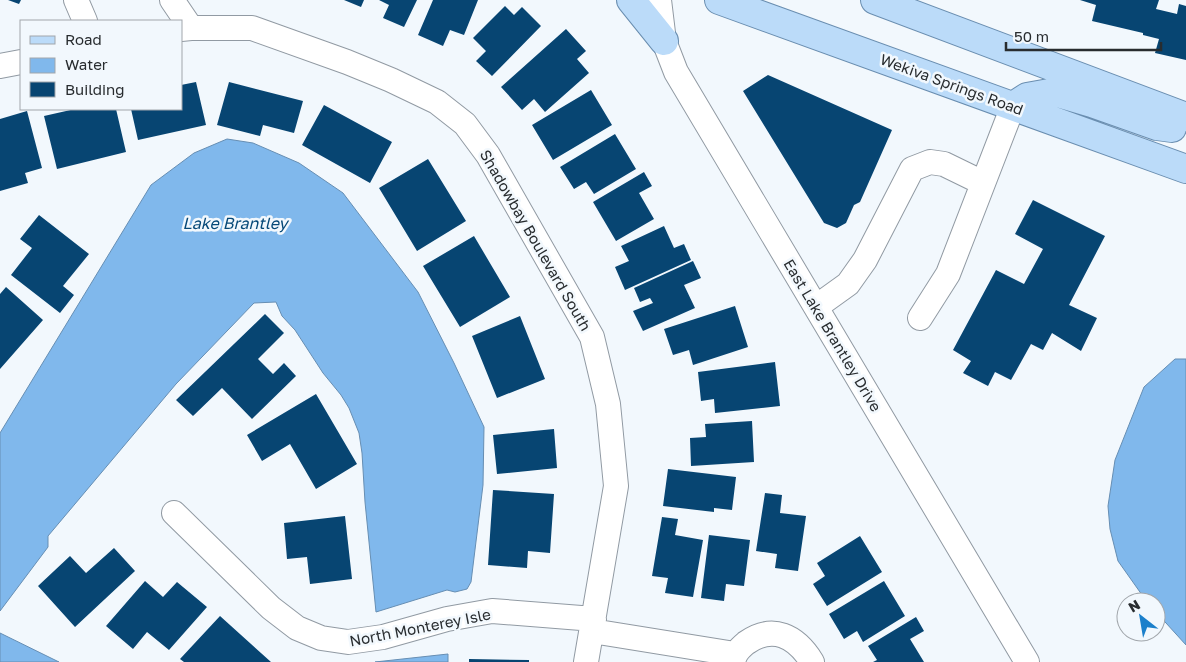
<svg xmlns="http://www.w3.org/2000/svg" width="1186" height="662" viewBox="0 0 1186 662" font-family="'Golos Text',sans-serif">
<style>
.water{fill:#80b8ec;stroke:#668eb3}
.building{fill:#074572}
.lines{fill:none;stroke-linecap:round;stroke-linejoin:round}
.minor-casing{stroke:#919aa3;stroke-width:26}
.major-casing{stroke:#6a8eb0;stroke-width:30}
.minor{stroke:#fff;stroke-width:24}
.major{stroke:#bbdbf9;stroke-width:28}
.labels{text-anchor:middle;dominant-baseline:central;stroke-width:5;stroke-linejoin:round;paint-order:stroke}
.street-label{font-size:15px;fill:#282c2f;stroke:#f2f8fd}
.water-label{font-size:16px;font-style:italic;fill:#064978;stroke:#f2f8fd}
</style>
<rect width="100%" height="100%" fill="#f2f8fd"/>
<path class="water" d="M227,139L253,143L299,163L343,193L418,292L454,363L484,427L483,485L471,582L467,589L455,592L447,590L376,612L365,502L362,453L359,433L349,408L341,395L323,373L295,330L282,316L276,302L254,303L176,384L48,536V547L0,611V433L151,185L194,153Z
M1175,359H1186V645L1156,612V602H1147L1118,561L1110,529L1108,506L1115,460L1144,387Z
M0,633L59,662H0Z
M448,654V662H375Z"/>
<path class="building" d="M8,0H21L19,4Z
M344,0H364L361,7Z
M379,0H417L404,27L383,18L389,5Z
M433,0H478L464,35L450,30L443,46L418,35Z
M1080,0H1159L1156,9L1177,14L1179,4L1186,6V60L1155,53L1159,39L1143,35V33L1092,21L1096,5Z
M505,6L514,15L522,7L541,26L492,76L476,61L486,51L473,38Z
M566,29L586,51L577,59L589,73L545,112L534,99L522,110L501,87Z
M768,75L892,130L860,202L854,205L846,223L837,228L824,223L743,91Z
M196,82L206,125L138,140L131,109H181V85Z
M229,82L303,101L294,133L263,125L260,136L217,125Z
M591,90L612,125L553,160L532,125Z
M324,105L392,142L370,183L302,145Z
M75,109H116L126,152L57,169L44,116Z
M27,111L42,168L25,173L28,183L0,191V119Z
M615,134L636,169L594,194L586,182L574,189L560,167Z
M428,159L466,221L417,251L379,188Z
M644,172L652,186L639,193L654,219L616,241L593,202Z
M1033,200L1105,236L1069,305L1097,318L1081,351L1052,333L1043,350L1031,344L1011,380L995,372L988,386L963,373L971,361L953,350L996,270L1024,284L1043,249L1015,234Z
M39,215L89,254L63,286L74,295L60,313L11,275L32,248L20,239Z
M664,226L674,248L684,244L691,260L625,290L615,267L629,261L621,246Z
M474,236L510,297L460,327L423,266Z
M693,261L701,278L684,285L695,308L643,331L633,311L653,303L650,298L640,302L634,288Z
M6,287L43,320L0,369V294Z
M735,306L748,347L693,365L689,350L673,355L664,329Z
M265,314L284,333L258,359L273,374L284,363L296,376L252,419L222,388L193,416L176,400Z
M520,316L545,379L497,398L472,336Z
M775,362L780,406L715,413L714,399L701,401L698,372Z
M316,394L357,464L316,489L290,444L262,461L247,435Z
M752,421L754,462L691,466L690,438L706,437L705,424Z
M554,429L557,468L497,474L493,435Z
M668,469L736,477L732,510L714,508V512L663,506Z
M493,490L554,494L550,553L528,551L527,568L488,565Z
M765,493L782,495L780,513L806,516L798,571L775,568L777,554L756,551Z
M345,516L352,579L310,584L307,557L287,559L284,523Z
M662,517L678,519L675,535L703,540L693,597L665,593L668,578L652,576Z
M709,535L750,540L744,586L726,584L724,601L701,598Z
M860,536L882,572L827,606L813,584L825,576L817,563Z
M114,548L135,571L75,627L38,586L70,556L86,573Z
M145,581L163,597L177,582L207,607L169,650L147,632L133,649L106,626Z
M884,581L905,616L863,642L857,631L844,639L829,614Z
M220,616L271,662H184L180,659Z
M916,617L924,631L910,639L924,662H873L877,660L868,646Z
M469,659L529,660V662H469Z"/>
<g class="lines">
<defs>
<path id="minor" d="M76,0L85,21
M172,0L191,28
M659,0L664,41L676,72L1027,662
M181,29L191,28H252L347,62L391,80L437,102L465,124L488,155L592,337L608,404L616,486L586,662
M0,66L21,62
M816,307L848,284L865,260L912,169L930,162L944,164L983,183
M920,318L948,274L1013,106
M174,513L271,608L297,628L321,638L348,642L383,637L447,619L492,611L594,619
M592,631L735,654
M733,662C735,653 739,649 746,643C773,624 796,636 812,662"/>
<path id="major" d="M631,0L664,41
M719,0L1186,169
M875,0L1186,117
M1013,106L1027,97L1055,92L1092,103L1157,126L1172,128"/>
</defs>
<use href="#minor" class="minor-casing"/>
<use href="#major" class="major-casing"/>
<use href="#minor" class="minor"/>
<use href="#major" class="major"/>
</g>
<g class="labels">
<g class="street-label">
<text transform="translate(952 84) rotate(20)">Wekiva Springs Road</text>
<text transform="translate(536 240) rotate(60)">Shadowbay Boulevard South</text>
<text transform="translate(833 335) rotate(59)">East Lake Brantley Drive</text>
<text transform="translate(420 627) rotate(-11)">North Monterey Isle</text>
</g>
<g class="water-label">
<text x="235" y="223">Lake Brantley</text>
</g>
</g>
<rect x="20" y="20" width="162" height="90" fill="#f2f8fd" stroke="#a1a6ab"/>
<rect x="30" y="36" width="25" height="8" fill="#bbdbf9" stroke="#a1a6ab"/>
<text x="65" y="45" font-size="15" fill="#282c2f">Road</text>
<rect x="30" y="58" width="25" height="15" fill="#80b8ec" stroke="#a1a6ab"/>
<text x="65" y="70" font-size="15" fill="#282c2f">Water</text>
<rect x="30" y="82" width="25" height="15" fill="#074572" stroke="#a1a6ab"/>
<text x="65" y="95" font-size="15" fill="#282c2f">Building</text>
<g transform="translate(1141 617) rotate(329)"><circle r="24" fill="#f2f8fd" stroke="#a1a6ab"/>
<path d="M0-4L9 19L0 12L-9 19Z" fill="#1c80cb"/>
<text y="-8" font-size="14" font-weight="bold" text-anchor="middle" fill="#282c2f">N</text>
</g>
<path d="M1006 42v8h155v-8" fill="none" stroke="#282c2f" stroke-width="2.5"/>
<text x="1014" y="42" font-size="15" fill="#282c2f" stroke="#f2f8fd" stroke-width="4" paint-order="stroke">50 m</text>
</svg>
